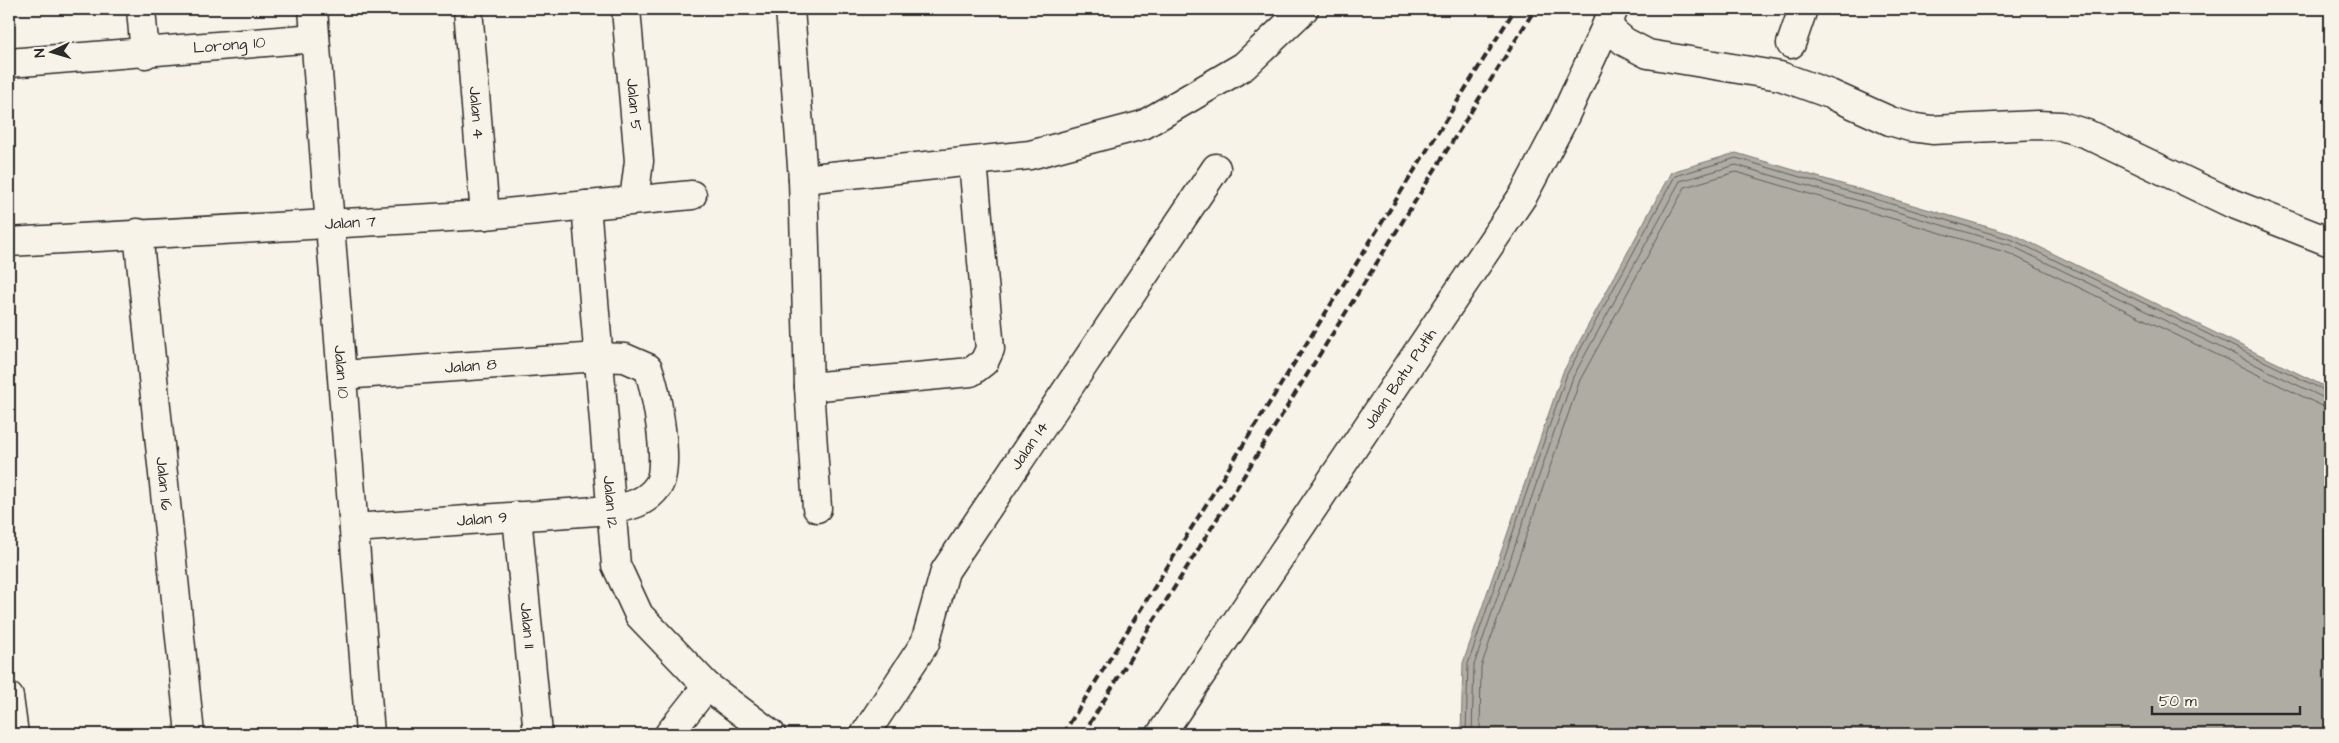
<svg xmlns="http://www.w3.org/2000/svg" width="2339" height="743" viewBox="0 0 2339 743" font-family="'Architects Daughter',sans-serif">
<style>
.water{fill:#afaca4;stroke:#7a7874}
.lines{fill:none;stroke-linecap:round;stroke-linejoin:round}
.shore{stroke:#605f5b;stroke-width:1}
.minor-casing{stroke:#2b2b2b;stroke-width:31}
.minor{stroke:#f7f3e8;stroke-width:28}
.rail{stroke:#2b2b2b;stroke-width:4;stroke-dasharray:8 4;stroke-linecap:butt}
.labels{text-anchor:middle;dominant-baseline:central;stroke-width:4.5;stroke-linejoin:round;paint-order:stroke}
.street-label{font-size:16px;fill:#2b2b2b;stroke:#f7f3e8}
</style>
<rect width="100%" height="100%" fill="#f7f3e8"/>
<filter id="ink" filterUnits="userSpaceOnUse"><feTurbulence type="fractalNoise" baseFrequency=".02" numOctaves="2"/><feDisplacementMap in="SourceGraphic" scale="10" xChannelSelector="R" yChannelSelector="G"/><feConvolveMatrix kernelMatrix="1 2 1 2 8 2 1 2 1" color-interpolation-filters="sRGB"/></filter>
<g filter="url(#ink)">
<path class="water" d="M1736,153L2015,235L2330,389V734H1461L1463,663L1563,372L1671,172Z"/>
<g class="lines">
<path class="shore" d="M1466,734L1468,664L1567,374L1675,176L1736,158L2013,240L2330,393
M1472,734L1474,665L1573,377L1680,181L1736,165L2010,245L2324,398L2330,399
M1480,734L1481,667L1580,380L1685,187L1736,172L2008,253L2320,405L2330,407"/>
<defs>
<g id="minor">
<path d="M141,9L145,54"/>
<path id="s1" d="M313,9L370,734"/>
<path id="s2" d="M468,9L485,215"/>
<path id="s3" d="M626,9L639,161L634,200"/>
<path d="M790,9L803,179L809,387L817,508"/>
<path d="M1606,26L1625,42L1648,54L1780,76L1830,94L1890,121L1910,127L1932,130L2037,125L2061,126L2087,134L2231,203L2330,242"/>
<path d="M1791,44L1803,9"/>
<path id="s4" d="M9,63L315,38"/>
<path d="M803,179L1030,155L1143,125L1244,66L1304,9"/>
<path id="s5" d="M586,205L616,565L639,615L707,686L771,734"/>
<path id="s6" d="M138,233L190,734"/>
<path id="s7" d="M9,242L485,215L692,195"/>
<path id="s8" d="M342,375L598,357L625,358L648,368C656,389 671,467 658,486C646,503 630,506 611,510L354,528"/>
<path d="M809,387L971,372L984,362L990,349L973,162"/>
<path id="s9" d="M517,516L538,734"/>
<path d="M9,697L14,734"/>
<path d="M669,734L707,686"/>
<path id="s10" d="M865,734L925,643L945,571L1216,168"/>
<path id="s11" d="M1161,734L1524,194L1563,120L1614,9"/>
</g>
</defs>
<use href="#minor" class="minor-casing"/>
<use href="#minor" class="minor"/>
<path class="rail" d="M1063,734L1515,9
M1083,734L1535,9"/>
</g>
</g>
<g class="labels">
<g class="street-label">
<text stroke="none"><textPath href="#s4" startOffset="221">Lorong 10</textPath></text>
<text stroke="none"><textPath href="#s3" startOffset="96">Jalan 5</textPath></text>
<text stroke="none"><textPath href="#s2" startOffset="104">Jalan 4</textPath></text>
<text stroke="none"><textPath href="#s7" startOffset="342">Jalan 7</textPath></text>
<text stroke="none"><textPath href="#s8" startOffset="129">Jalan 8</textPath></text>
<text stroke="none"><textPath href="#s1" startOffset="364">Jalan 10</textPath></text>
<text stroke="none"><textPath href="#s11" startOffset="428">Jalan Batu Putih</textPath></text>
<text stroke="none"><textPath href="#s10" startOffset="335">Jalan 14</textPath></text>
<text stroke="none"><textPath href="#s6" startOffset="252">Jalan 16</textPath></text>
<text stroke="none"><textPath href="#s5" startOffset="298">Jalan 12</textPath></text>
<text transform="translate(482 519) rotate(-4)">Jalan 9</text>
<text stroke="none"><textPath href="#s9" startOffset="110">Jalan 11</textPath></text>
</g>
</g>
<rect width="2339" height="743" fill="none" stroke="#f7f3e8" stroke-width="30"/>
<rect x="15" y="15" width="2309" height="713" fill="none" stroke="#2b2b2b" stroke-width="2" filter="url(#ink)"/>
<g transform="translate(52 52) rotate(265)" stroke="#f7f3e8" stroke-width="4" paint-order="stroke">
<path d="M0-4L9 19L0 12L-9 19Z" fill="#2b2b2b"/>
<text y="-8" font-size="14" font-weight="bold" text-anchor="middle" fill="#2b2b2b">N</text>
</g>
<path d="M2152 706v8h148v-8" fill="none" stroke="#2b2b2b" stroke-width="2.5"/>
<text x="2159" y="706" font-size="15" fill="#2b2b2b" stroke="#f7f3e8" stroke-width="4" paint-order="stroke">50 m</text>
</svg>
